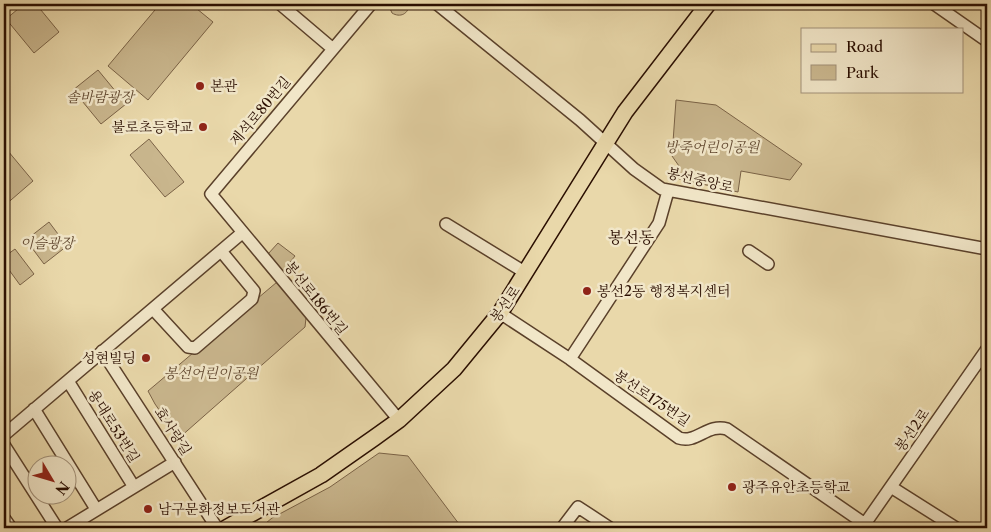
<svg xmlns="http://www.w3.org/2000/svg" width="991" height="532" viewBox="0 0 991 532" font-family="'Libre Caslon Text','Noto Serif KR',serif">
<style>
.green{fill:#c9b68d;stroke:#7a6246}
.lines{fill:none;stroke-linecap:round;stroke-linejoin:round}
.minor-casing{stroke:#5a402a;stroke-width:14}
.major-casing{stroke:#2a0e00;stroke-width:18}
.minor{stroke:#f1e6c8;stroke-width:11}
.major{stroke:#e9d8aa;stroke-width:15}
.poi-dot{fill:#8f2418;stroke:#f1e6c8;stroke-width:2}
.labels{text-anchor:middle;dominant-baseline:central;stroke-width:5;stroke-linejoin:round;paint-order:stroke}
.poi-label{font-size:14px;fill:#2a0e00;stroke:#f1e6c8;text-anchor:start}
.park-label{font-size:14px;font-style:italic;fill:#624931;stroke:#f1e6c8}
.street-label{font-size:14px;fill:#2a0e00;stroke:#f1e6c8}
.quarter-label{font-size:16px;fill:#2a0e00;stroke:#f1e6c8}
</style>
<rect width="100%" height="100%" fill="#e9d8aa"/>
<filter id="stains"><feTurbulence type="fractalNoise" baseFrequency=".004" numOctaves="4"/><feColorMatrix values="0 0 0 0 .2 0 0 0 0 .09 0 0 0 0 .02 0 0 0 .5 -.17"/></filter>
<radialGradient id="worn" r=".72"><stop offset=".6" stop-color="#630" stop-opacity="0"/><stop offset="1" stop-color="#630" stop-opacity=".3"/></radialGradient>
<path class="green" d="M24,4H36L59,32L34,53L6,19Z
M160,4H191L213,22L148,100L108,66Z
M388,4H409C409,14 400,18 392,13Z
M98,70L126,104L101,124L73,90Z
M676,100L716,105L802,164L790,180L741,171L738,192L679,179V166L672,156Z
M149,139L184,182L165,197L130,155Z
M8,151L33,181L4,206V155Z
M49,222L67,246L44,264L26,240Z
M278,243L295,256L283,271L268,254Z
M15,249L34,274L20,285L4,263V257Z
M277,282L306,318L305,327L179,438L155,404L148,391Z
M379,453L408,456L462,528H260L272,518L330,487Z"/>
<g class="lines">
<defs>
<path id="minor" d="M280,4L333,49
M371,4L211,194L399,420
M437,4L580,120L634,169L662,189L987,249
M934,4L987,41
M446,224L526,273
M749,251L768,264
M153,309L188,347L195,348L252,299L254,291L221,251
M500,313L570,359L679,438C696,444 708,423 727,429L865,524
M102,351L217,528
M570,359L659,223L668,191
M68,381L134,487
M34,409L96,509
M4,435L242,233
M4,445L57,528
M891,487L956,528
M4,518L11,528
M67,528L175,462
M562,528L578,507L610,528
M862,528L987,349"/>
<path id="major" d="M226,528L321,475L374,438L399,420L454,369L500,313L625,112L708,4"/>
</defs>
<use href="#minor" class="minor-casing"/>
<use href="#major" class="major-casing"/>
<use href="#minor" class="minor"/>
<use href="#major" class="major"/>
</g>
<g class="poi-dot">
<circle cx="200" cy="86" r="5"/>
<circle cx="203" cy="127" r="5"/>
<circle cx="587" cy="291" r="5"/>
<circle cx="146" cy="358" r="5"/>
<circle cx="732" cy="487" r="5"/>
<circle cx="148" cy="509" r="5"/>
</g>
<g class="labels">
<g class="poi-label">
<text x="210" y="86">본관</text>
<text x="193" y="127" text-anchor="end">불로초등학교</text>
<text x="597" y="291">봉선2동 행정복지센터</text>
<text x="136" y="358" text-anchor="end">성현빌딩</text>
<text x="742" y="487">광주유안초등학교</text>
<text x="158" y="509">남구문화정보도서관</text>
</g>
<g class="park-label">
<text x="100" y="97">솔바람광장</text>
<text x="712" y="147">방죽어린이공원</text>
<text x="47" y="243">이슬광장</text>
<text x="211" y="373">봉선어린이공원</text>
</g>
<g class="street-label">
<text transform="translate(260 111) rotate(-50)">제석로80번길</text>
<text transform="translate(700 180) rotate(13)">봉선중앙로</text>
<text transform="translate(316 298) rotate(51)">봉선로186번길</text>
<text transform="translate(505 304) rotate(-55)">봉선로</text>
<text transform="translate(652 398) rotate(34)">봉선로175번길</text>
<text transform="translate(114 426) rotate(58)">용대로53번길</text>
<text transform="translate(912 430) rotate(-55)">봉선2로</text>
<text transform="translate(173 431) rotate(57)">효사랑길</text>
</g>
<g class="quarter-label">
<text x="631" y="237">봉선동</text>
</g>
</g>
<rect width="991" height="532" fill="none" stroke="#e9d8aa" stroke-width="20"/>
<rect x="5" y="5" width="981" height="522" fill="none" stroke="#2a0e00" stroke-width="2.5"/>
<rect x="10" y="10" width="971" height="512" fill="none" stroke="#2a0e00"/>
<rect x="801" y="28" width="162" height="65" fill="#f1e6c8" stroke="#a19078"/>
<rect x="811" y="44" width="25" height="8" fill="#e9d8aa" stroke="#a19078"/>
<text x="846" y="52" font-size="15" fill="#2a0e00">Road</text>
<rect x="811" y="65" width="25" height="15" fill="#c9b68d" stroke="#a19078"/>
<text x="846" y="78" font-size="15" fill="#2a0e00">Park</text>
<g transform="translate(52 480) rotate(128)"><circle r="24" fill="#f1e6c8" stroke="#a19078"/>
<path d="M0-4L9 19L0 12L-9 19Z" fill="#8f2418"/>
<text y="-8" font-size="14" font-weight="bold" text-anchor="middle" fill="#2a0e00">N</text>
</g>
<rect width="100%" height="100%" filter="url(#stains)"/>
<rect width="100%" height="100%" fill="url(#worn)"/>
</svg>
